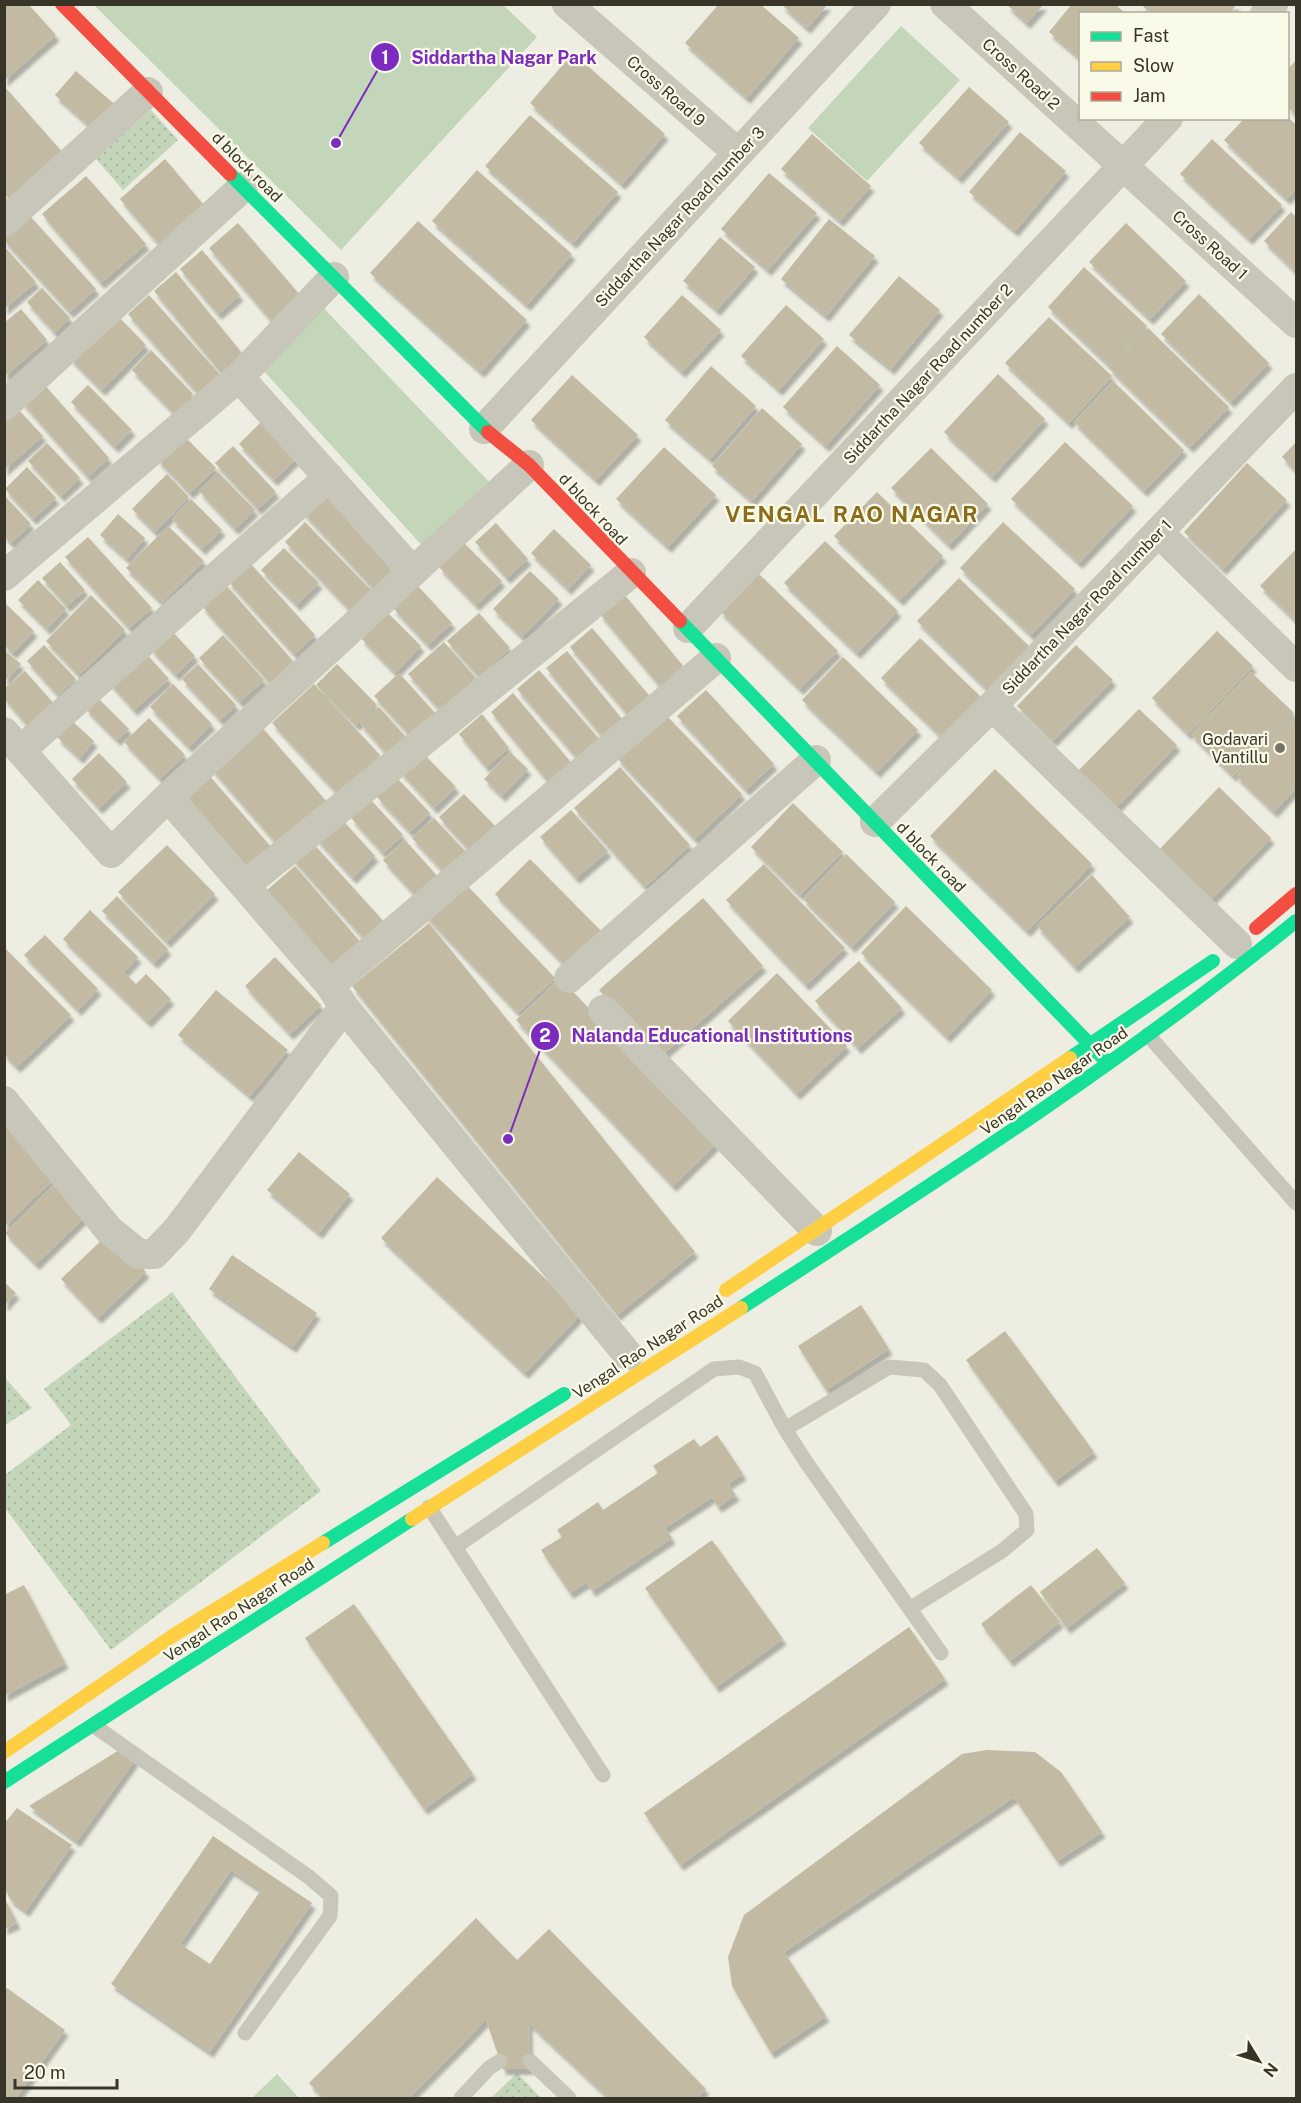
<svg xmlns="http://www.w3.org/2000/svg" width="1301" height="2103" viewBox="0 0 1301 2103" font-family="'Public Sans',sans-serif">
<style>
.grass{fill:url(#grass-dots)}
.park{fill:#c4d6ba}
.building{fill:#c2baa2;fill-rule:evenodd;filter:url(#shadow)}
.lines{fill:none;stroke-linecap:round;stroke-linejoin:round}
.lane{stroke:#c7c6b9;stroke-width:15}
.street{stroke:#c7c6b9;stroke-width:30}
.fast{stroke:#16e098;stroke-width:14}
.slow{stroke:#ffcf43;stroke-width:14}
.jam{stroke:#f24e42;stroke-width:14}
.poi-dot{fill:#777568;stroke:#fafae8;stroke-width:2}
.labels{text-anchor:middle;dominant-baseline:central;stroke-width:4.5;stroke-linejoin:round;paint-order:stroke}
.street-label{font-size:16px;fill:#383427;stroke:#fafae8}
.poi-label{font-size:16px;fill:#383427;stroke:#fafae8;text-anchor:end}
.district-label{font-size:22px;font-weight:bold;letter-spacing:1.5px;fill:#8b6c1c;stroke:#fafae8}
.leader{fill:none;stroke:#7b2cbf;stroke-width:2}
.callout-dot{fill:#7b2cbf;stroke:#fafae8;stroke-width:2}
.mark-label{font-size:18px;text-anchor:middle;font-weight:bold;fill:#fff}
.callout-label{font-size:18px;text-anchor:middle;font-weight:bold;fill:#7b2cbf;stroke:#fafae8;stroke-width:4.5;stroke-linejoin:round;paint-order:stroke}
</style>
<defs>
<pattern id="grass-dots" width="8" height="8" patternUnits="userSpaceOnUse" patternTransform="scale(1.5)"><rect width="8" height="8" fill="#c4d6ba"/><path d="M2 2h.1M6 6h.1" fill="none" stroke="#a9b8a0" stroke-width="1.8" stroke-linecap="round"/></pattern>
<filter id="shadow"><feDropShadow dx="3.5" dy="6" stdDeviation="1.5" flood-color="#0004"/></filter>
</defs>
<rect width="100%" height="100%" fill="#edede1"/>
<path class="grass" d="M151,110L178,140L123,190L96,159Z
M172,1292L321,1491L111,1650L5,1508V1475L71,1425L44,1389Z
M5,1378L32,1408L5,1425Z
M517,2073L541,2098H491Z"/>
<path class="park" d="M94,5H503L537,37L341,250Z
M901,26L960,80L867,181L808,128Z
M316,300L491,484L427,551L262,369Z
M277,2074L299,2098H252Z"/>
<path class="building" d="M4,4H28L56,35L4,81Z
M719,4H760L799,38L747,98L685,43Z
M781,4H828L807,28Z
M1006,4H1044L1027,23Z
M1072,4H1115L1126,14H1080V58L1049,32Z
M1141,4H1237L1229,14H1151Z
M573,53L665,134L622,184L530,103Z
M1296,60V116L1288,107V69Z
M76,71L120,109L98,133L55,95Z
M4,86L64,154L12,201L4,193Z
M969,87L1009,122L959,178L919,143Z
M530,115L618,192L573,243L485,166Z
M1288,117L1296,125V189L1287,199L1224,140L1245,118Z
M1020,132L1066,171L1015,231L969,192Z
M812,134L871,186L840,221L781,169Z
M1212,139L1282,205L1249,239L1180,174Z
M165,159L203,204L158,243L120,199Z
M477,170L572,254L527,305L432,221Z
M769,173L817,213L768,270L721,229Z
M86,176L146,244L101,283L42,214Z
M1291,212L1296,217V272L1264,241Z
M29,215L96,289L70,312L4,240V236Z
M829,219L875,256L826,316L781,279Z
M418,221L527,320L481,372L370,273Z
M238,223L300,295L271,320L209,248Z
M1126,223L1186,281L1150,319L1089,262Z
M720,237L755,267L717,310L683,281Z
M4,246L36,282L4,309Z
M202,250L240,295L218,314L180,269Z
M1084,267L1147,326L1110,366L1048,307Z
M176,272L246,358L224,376L154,291Z
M899,276L940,310L891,369L849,335Z
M42,288L70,318L55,333L27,302Z
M1199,294L1269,363L1231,402L1161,334Z
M149,295L222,377L201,397L128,314Z
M682,295L721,330L682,372L644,337Z
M786,305L824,339L779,390L741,356Z
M21,309L47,340L4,377V323Z
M114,312L146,345L102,390L69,357Z
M1049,317L1112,376L1069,423L1005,363Z
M1148,328L1229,407L1190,447L1109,368Z
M837,346L880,385L826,446L783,407Z
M151,350L193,394L174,413L132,370Z
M711,366L756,406L710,459L665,420Z
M998,374L1045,419L992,477L944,432Z
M572,375L638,435L596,480L531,420Z
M1113,381L1184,450L1144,491L1074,422Z
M42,382L109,458L88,477L21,401Z
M88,385L132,430L115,447L71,402Z
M15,406L43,436L4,470V415Z
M762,408L802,444L752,501L712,466Z
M263,420L299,456L274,480L239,444Z
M182,434L216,468L190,493L157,459Z
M1065,442L1133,506L1079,563L1011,499Z
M1296,442V471L1282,457Z
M47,443L80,478L61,496L28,461Z
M233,446L276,492L258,509L215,463Z
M664,447L716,495L668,547L616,499Z
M931,448L988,504L949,545L891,488Z
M1247,463L1287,500L1223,569L1184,532Z
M27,467L56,498L33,519L5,489Z
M218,472L255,510L235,529L199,491Z
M167,474L189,497L155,532L132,509Z
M328,487L399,563L373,588L302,511Z
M877,492L943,556L900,600L834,536Z
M4,495L31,524L11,543L4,536Z
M191,499L222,530L202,549L172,519Z
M118,514L145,538L127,559L100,535Z
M305,522L371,590L350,610L285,542Z
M1003,522L1075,589L1031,635L960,568Z
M496,523L528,559L507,578L475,542Z
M168,526L204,561L162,603L126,568Z
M554,529L591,565L568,589L531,553Z
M88,537L152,608L129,628L65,557Z
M825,541L898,611L857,653L784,583Z
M464,543L502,581L476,605L439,567Z
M284,548L319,583L297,605L261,570Z
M1296,549V616L1294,619L1260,586Z
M60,562L85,590L67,606L42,578Z
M249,562L315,635L294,654L228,581Z
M530,571L559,599L522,637L493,609Z
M758,573L838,651L800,689L720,611Z
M959,578L1032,649L990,692L917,621Z
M38,580L66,609L47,629L18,600Z
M226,585L293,661L270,683L202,606Z
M417,585L452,623L428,645L393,608Z
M624,594L683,666L659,685L600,614Z
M91,595L125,630L79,675L46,641Z
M4,602L34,631L13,653L4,645Z
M387,612L421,646L395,673L361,638Z
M479,613L510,648L479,677L447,641Z
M592,628L652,699L630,717L570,647Z
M170,629L195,656L176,675L150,648Z
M1217,631L1253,666L1188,734L1152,698Z
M223,635L264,680L240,702L199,658Z
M920,638L983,699L944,739L881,678Z
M444,642L476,678L440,710L408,674Z
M44,645L76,679L58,695L27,661Z
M1076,645L1113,680L1053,741L1017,706Z
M4,650L21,664L4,682Z
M144,651L169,679L134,710L109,682Z
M567,651L626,724L606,741L546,668Z
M843,657L918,730L877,772L802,700Z
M198,664L236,705L220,720L182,679Z
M337,664L377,705L356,725L316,685Z
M539,670L601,741L579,760L517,689Z
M25,671L55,705L29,727L4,698V689Z
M1251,672L1294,713L1233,776L1191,734Z
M399,673L436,714L411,736L374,696Z
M173,684L212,724L189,747L150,707Z
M314,684L380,755L338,794L272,723Z
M706,690L774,764L746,790L677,716Z
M513,693L574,766L551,785L491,712Z
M97,697L129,729L117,740L85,708Z
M379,707L406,737L387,754L360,723Z
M1139,709L1177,745L1114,810L1076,773Z
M664,713L742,794L695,839L617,758Z
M482,714L509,748L486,767L459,734Z
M1293,717L1296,720V788L1274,812L1236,776Z
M149,718L185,755L160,779L124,742Z
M71,720L94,741L80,758L57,737Z
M260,725L327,802L278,845L211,768Z
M420,750L456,787L434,808L399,770Z
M510,752L528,769L502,796L484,779Z
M99,753L127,782L99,808L72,779Z
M620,767L690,845L645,887L574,808Z
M995,769L1092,864L1027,931L930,836Z
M207,773L272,848L248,869L182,795Z
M397,778L430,813L410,832L377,797Z
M1219,787L1271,838L1210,901L1158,851Z
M464,794L499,830L474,855L439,817Z
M370,799L403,835L383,853L351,818Z
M793,803L843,852L800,895L751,847Z
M571,810L608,851L576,878L540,837Z
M337,814L375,856L353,878L314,836Z
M434,818L467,853L446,874L412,838Z
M405,840L439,878L417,897L383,860Z
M311,841L386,924L366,941L292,858Z
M167,845L215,894L167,942L118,892Z
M846,854L895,902L852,947L803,899Z
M530,859L605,935L570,970L495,894Z
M764,864L845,948L806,985L726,900Z
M295,866L363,945L334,971L266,891Z
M1092,875L1130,917L1075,967L1037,926Z
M462,880L555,978L518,1013L425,915Z
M117,896L168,949L154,963L102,911Z
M703,898L763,966L659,1058L599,990Z
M906,906L992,990L947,1037L861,953Z
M90,910L138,957L124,972L136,984L146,974L171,999L148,1022L63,939Z
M429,923L695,1252L617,1315L352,986Z
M45,935L98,989L78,1010L24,955Z
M4,947L71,1015L17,1067L4,1054Z
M275,957L321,1005L290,1034L245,986Z
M859,961L902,1008L858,1048L815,1001Z
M777,973L847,1046L797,1094L728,1021Z
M560,978L717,1143L673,1186L516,1020Z
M216,990L288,1050L250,1096L178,1035Z
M4,1119L58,1175L4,1227Z
M299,1152L350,1194L319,1233L267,1190Z
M437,1177L582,1313L525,1373L381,1238Z
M60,1178L92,1210L36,1264L5,1233Z
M109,1233L146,1272L98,1318L61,1279Z
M232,1255L317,1313L293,1347L209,1289Z
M4,1282L16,1293L4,1306Z
M861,1305L889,1349L826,1390L798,1346Z
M1005,1331L1094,1452L1055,1481L966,1360Z
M717,1435L743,1474L728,1484L736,1495L718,1507L712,1497L665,1528L672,1538L592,1591L587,1582L570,1593L541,1550L562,1537L557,1530L598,1502L603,1510L658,1473L653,1466L694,1439L700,1447Z
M712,1540L783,1639L716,1687L645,1588Z
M1097,1548L1125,1583L1067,1628L1040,1592Z
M24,1585L65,1663L4,1696V1595Z
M1031,1585L1060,1622L1010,1661L981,1624Z
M354,1604L473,1774L424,1809L305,1638Z
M909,1627L945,1679L680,1865L644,1813Z
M124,1747L135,1760L77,1841L29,1806Z
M987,1750L1035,1752L1061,1772L1102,1832L1057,1861L1014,1797L784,1952L826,2016L771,2053L732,1986L728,1957L744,1915L962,1754Z
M17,1808L72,1845L26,1911L11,1900L4,1887V1824Z
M213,1836L312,1903L210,2052L111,1984ZM231,1870L261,1890L210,1964L180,1944Z
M4,1897L17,1923L4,1929Z
M476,1918L517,1960L549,1929L706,2089L696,2098H609L529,2023L530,2069H503L486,2020L409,2098H324L309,2083Z
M7,1988L65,2030L16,2098H4V1992Z"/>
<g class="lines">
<path class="lane" d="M1148,1035L1296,1203
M785,1429L889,1367L924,1370L940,1385L1026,1514L1027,1530L1002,1551L911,1608
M429,1507L455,1547
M93,1725L309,1877L331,1896L330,1916L245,2033
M603,1775L455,1547L714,1369L739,1367L755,1373L785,1429L806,1462L941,1653
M530,2061L569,2098
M461,2098L489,2068L500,2061"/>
<path class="street" d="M567,4L738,153
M945,4L1296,323
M1265,14L1273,4
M4,222L148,92
M239,377L413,572
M4,406L243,187
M484,429L876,4
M1158,532L1296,667
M4,576L239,377L334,277
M688,628L1168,118
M992,706L1237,944
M4,732L111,853L168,797L529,465
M21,750L329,477
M168,797L330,985L344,1007L628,1355
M875,822L992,706L1296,388
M245,885L631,573
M569,978L816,760
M330,985L716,658
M603,1010L817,1231
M4,1101L109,1230L139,1254H154L177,1230L344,1007"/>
<path class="fast" d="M230,174L488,432
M680,621L1104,1059
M1070,1058L1213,961
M741,1308C931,1185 1121,1064 1296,921
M323,1543L564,1394
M4,1782L412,1519"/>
<path class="slow" d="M726,1290L1070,1058
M412,1519L741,1308
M4,1752L174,1635L323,1543"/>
<path class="jam" d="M62,4L230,174
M488,432L529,465L680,621
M1256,928L1296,894"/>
</g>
<circle class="poi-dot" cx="1280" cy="748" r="6"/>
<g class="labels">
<g class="street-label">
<text transform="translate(1021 74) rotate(42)">Cross Road 2</text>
<text transform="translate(666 91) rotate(41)">Cross Road 9</text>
<text transform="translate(247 167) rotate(45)">d block road</text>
<text transform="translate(680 217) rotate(-47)">Siddartha Nagar Road number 3</text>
<text transform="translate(1210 245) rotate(42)">Cross Road 1</text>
<text transform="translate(928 374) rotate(-47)">Siddartha Nagar Road number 2</text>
<text transform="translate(593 509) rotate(47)">d block road</text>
<text transform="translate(1087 607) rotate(-46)">Siddartha Nagar Road number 1</text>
<text transform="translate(931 857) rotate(46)">d block road</text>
<text transform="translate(1054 1081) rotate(-35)">Vengal Rao Nagar Road</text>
<text transform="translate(648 1347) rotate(-33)">Vengal Rao Nagar Road</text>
<text transform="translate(239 1610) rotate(-33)">Vengal Rao Nagar Road</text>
</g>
<g class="poi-label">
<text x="1268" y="739">Godavari<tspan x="1268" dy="18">Vantillu</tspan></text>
</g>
<g class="district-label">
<text x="852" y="514">VENGAL RAO NAGAR</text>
</g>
</g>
<path class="leader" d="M336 143L385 57M508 1139L545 1036"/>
<g class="callout-dot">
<circle cx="336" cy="143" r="6"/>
<circle cx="508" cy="1139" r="6"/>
<circle cx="385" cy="57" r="15"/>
<circle cx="545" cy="1036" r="15"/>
</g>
<g class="mark-label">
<text x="385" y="64">1</text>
<text x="545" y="1042">2</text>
</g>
<g class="callout-label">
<text x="504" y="64">Siddartha Nagar Park</text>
<text x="712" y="1042">Nalanda Educational Institutions</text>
</g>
<rect width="1301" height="2103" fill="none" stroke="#383427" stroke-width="12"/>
<rect x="1079" y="12" width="210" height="108" fill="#fafae8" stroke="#acab9b" stroke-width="1.5"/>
<rect x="1091" y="32" width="30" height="9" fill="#16e098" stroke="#acab9b" stroke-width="1.5"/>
<text x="1133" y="42" font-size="18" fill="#383427">Fast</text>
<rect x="1091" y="62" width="30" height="9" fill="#ffcf43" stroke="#acab9b" stroke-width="1.5"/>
<text x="1133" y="72" font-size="18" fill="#383427">Slow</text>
<rect x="1091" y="92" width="30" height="9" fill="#f24e42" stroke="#acab9b" stroke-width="1.5"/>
<text x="1133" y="102" font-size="18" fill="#383427">Jam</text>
<g transform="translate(1259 2061) rotate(128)" stroke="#fafae8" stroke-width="4.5" paint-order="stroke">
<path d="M0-4.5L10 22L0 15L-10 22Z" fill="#383427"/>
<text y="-9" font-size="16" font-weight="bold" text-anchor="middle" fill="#383427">N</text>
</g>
<path d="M15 2079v9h102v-9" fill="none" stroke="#383427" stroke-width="3"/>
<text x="24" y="2079" font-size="18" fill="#383427" stroke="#fafae8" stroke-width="4.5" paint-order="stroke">20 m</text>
</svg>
